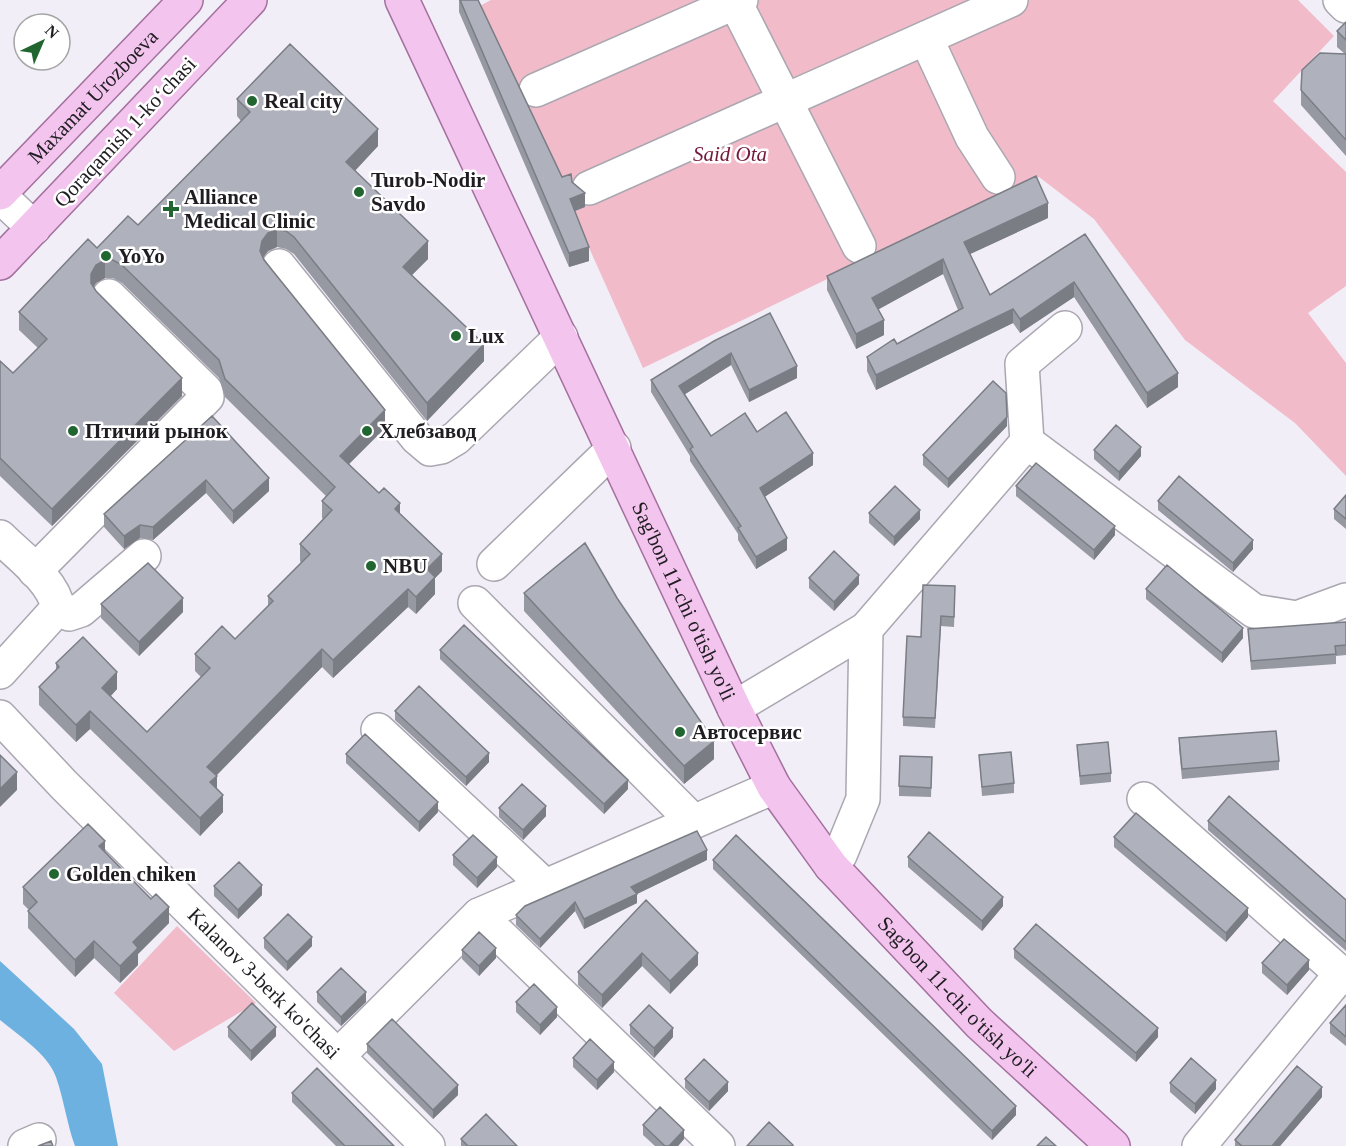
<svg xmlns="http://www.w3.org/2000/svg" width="1346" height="1146" viewBox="0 0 1346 1146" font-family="'Times New Roman',serif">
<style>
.green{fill:#f1bbc9}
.water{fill:#6db1e0}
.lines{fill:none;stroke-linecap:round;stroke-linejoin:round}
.minor-casing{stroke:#aaa7b1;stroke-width:36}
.major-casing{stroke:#a4709e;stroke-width:36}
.minor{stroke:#fff;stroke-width:33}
.major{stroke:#f3c4ed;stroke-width:33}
.wall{fill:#9699a2}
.shaded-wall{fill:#7a7d84}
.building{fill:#afb2bc;stroke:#7a7d84;stroke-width:1.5}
.poi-dot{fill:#216631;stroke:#fff;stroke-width:2}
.labels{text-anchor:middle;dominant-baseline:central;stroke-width:5;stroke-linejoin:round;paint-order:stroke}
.street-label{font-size:21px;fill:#1f1d21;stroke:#fff}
.poi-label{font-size:21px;font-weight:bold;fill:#1f1d21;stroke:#fff;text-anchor:start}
.park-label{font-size:21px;font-style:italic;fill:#74193d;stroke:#fff}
</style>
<rect width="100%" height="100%" fill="#f1eef8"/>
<path class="green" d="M491,0H1298L1334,36L1273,101L1346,172V286L1308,313L1346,363V476L1295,423L1185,340L1094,219L1039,177L643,368L573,212L585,207L577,185L563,190L476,8Z
M177,926L256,1003L174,1051L114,993Z"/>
<path class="water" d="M0,961L74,1029L102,1064L118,1146H75C67,1124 64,1100 56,1077C48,1054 18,1035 0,1020Z"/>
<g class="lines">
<defs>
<g id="minor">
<path d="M734,0L859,246"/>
<path d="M1340,0L1346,6"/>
<path d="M926,38L972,137L998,177"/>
<path d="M536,90L741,0"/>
<path d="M589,188L1011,0"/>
<path d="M0,196L34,228"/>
<path d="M279,266L417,438L430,449L441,447L456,438L561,337"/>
<path d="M1027,442L1254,611L1297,618L1346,600"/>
<path d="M0,537C19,556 54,581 58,608L0,672"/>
<path d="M494,564L614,448"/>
<path d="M35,571L207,397L206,391L109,296"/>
<path d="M475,603L693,821"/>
<path d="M58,608L69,614L81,610L144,556"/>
<path d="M734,708L866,629"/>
<path id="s1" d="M0,717L64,785L428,1146"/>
<path d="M378,730L545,886"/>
<path d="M1144,799L1346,978"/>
<path d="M831,866L840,855L863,799L866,629L1027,442L1022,364L1065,328"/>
<path d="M479,915L718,1146"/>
<path d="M338,1056L479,915L774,787"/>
<path d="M25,1146L39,1140"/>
<path d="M1199,1146L1341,974"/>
</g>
<g id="major">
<path id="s2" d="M402,0L734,708L774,787L831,866L979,1023L1113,1146"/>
<path id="s3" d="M0,193L186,0"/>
<path d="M0,263L250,0"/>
</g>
</defs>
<use href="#minor" class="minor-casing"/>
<use href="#major" class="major-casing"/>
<use href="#minor" class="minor"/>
<use href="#major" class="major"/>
</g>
<path class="wall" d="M459,0H478L562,177L572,182L585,207L575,211L589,261L569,267L459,12Z
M1346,22V156L1301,105V90L1345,54L1337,47V31Z
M237,99L378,146L355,171L428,259L412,275L484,361L427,421L294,254L286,249L277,247L268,251L263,257L385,428L349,464L400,514L442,571L435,578V594L416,614L408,607L333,678L322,667L216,776L217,789L223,812L200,836L90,729L76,742L39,705V687L56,670V663L117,689L111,696L147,732L201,677L195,671V654L235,639L268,606V596L301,563L300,561V544L323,519L322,518V501L326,496L225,397L219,378L122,283L113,278H105L96,283L93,287L96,291L182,396L52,526L0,476V361L13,373L38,348L19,330V312L97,248L138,225L241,121L237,116Z
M1048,218L969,254L990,295L1085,234L1178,387L1147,408L1074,297L1020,333L1013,323L876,390L867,371V357L897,344L958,310L943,274L878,309L884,335L856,349L827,290V276Z
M714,341L797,378L749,402L731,365L685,394L711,436L757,432L813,465L764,497L787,550L756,569L738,540V534L690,461V456L651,392V380Z
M212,416L269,491L233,524L206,493L153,540L140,538L124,549L104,527V514Z
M1007,426L948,488L923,465V455Z
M1094,450L1141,456L1119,481L1094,459Z
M1016,486L1115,535L1094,560L1016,496Z
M1346,495V529L1334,519V509Z
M1158,501L1253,549L1233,572L1158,510Z
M869,513L920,519L894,546L869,523Z
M809,578L859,584L834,611L809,588Z
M1146,589L1243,638L1222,663L1146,599Z
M524,593L714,759L684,784L524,611Z
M955,596L954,627L941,626L935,728L903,726V717L921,637Z
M101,604L183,612L139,656L101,618Z
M1346,622V655L1336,656V664L1251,670L1248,629Z
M440,650L628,789L604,814L440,659Z
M395,711L489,762L466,786L395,720Z
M1179,738L1279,761V770L1182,779L1179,748Z
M1077,745L1111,773V782L1080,785Z
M346,754L438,812L419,832L346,763Z
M979,755L1014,783V793L982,796Z
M932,767L931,797L899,796V786Z
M499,808L546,816L523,840L499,817Z
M1208,821L1346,900V951L1208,830Z
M1114,837L1248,917L1226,942L1114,847Z
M105,851L169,923L138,954V965L120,983L94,958L75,977L28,928V911L29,910L23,904V887Z
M453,855L497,867L477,888L453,865Z
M908,857L1003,906L982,931L908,867Z
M707,860L637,894V903L584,929L575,911L540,948L516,925V915Z
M713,860L1016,1115L992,1140L713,869Z
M214,886L262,895L238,919L214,896Z
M646,900L698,965L670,994L642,966L602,1008L578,985V972Z
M264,938L312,946L287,971L264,948Z
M1014,949L1158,1037L1136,1062L1014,958Z
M462,950L496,958L479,976L462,959Z
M1262,963L1309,970L1287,995L1262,973Z
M317,992L366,1002L341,1026L317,1002Z
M516,1002L557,1017L540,1035L516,1012Z
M1346,1005V1046L1330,1033V1023Z
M630,1025L673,1037L654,1058L630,1034Z
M228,1027L276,1036L251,1061L228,1037Z
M367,1044L458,1095L433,1119L367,1053Z
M573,1058L614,1072L597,1090L573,1067Z
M685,1079L728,1091L709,1111L685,1088Z
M1170,1083L1216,1089L1195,1114L1170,1092Z
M292,1093L394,1146H336L292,1102Z
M1322,1097L1280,1146H1235V1140Z
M643,1125L684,1139L678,1146H655L643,1135Z
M461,1139L517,1146H461Z"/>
<path class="shaded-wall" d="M378,129V146L346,180V162Z
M585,193V207L570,213V199Z
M1048,203V218L964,257V242Z
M277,230V247L268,251L262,259L260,251L262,241L268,233Z
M428,241V259L403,284V267Z
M589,247V261L569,267V253Z
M943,259V274L872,313V298Z
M105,260V278L96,283L91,292V274L96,265Z
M1074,282V297L1020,333V319Z
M1013,309V323L876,390V375Z
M884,320V335L856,349V334Z
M484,344V361L427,421V403Z
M731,353V365L679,398V386Z
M797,366V378L749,402V390Z
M1178,373V387L1147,408V393Z
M182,378V396L52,526V509Z
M385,410V428L340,473V456Z
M1007,417V426L948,488V479Z
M1141,447V456L1119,481V472Z
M813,453V465L760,500V488Z
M269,478V491L233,524V511Z
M206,480V493L153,540V527Z
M400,503V520L395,509Z
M920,510V519L894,546V537Z
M140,525V538L124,549V536Z
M1115,526V535L1094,560V550Z
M787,538V550L756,569V557Z
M1253,540V549L1233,572V563Z
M442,554V571L435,578V594L416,614V597L427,569Z
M859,575V584L834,611V602Z
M408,589V607L333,678V660Z
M183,598V612L139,656V642Z
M1243,628V638L1222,663V653Z
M322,649V667L207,785V767Z
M117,672V689L102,705V688Z
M90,711V729L76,742V725Z
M714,741V759L684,784V766Z
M489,753V762L466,786V777Z
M17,772V790L0,807V789Z
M217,776V793L210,782Z
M628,780V789L604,814V804Z
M223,795V812L200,836V818Z
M438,802V812L419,832V822Z
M546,806V816L523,840V830Z
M105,841V858L99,846Z
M707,850V860L637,894V903L584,929V919L631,887Z
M497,857V867L477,888V878Z
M262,885V895L238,919V910Z
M1003,897V906L982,931V921Z
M575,902V911L540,948V939Z
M169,907V923L138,954V965L120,983V966L133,942Z
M1248,908V917L1226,942V933Z
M312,937V946L287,971V962Z
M94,941V958L75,977V960Z
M496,948V958L479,976V966Z
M642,953V966L602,1008V995Z
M698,953V965L670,994V981Z
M1309,960V970L1287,995V985Z
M366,992V1002L341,1026V1017Z
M557,1007V1017L540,1035V1025Z
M276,1027V1036L251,1061V1051Z
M673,1028V1037L654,1058V1048Z
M1158,1028V1037L1136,1062V1053Z
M614,1062V1072L597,1090V1080Z
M1216,1080V1089L1195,1114V1104Z
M728,1082V1091L709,1111V1102Z
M458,1085V1095L433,1119V1110Z
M1322,1087V1097L1280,1146H1272Z
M1016,1106V1115L992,1140V1131Z
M684,1130V1139L678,1146H669Z"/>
<path class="building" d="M460,0H478L562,177L571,174L572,182L585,193L570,199L589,247L569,253Z
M1346,22V40L1337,31Z
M290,44L378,129L346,162L428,241L403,267L484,344L427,403L294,237L286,231L277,230L268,233L262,241L260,251L264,260L385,410L340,456L379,493L384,488L400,503L395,509L442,554L427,569L435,577L416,597L408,589L333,660L322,649L207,767L217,776L210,782L223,795L200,818L90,711L76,725L39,687L59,667L56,663L83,637L117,672L102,688L147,732L210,668L195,654L222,626L235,639L273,601L268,596L310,554L300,544L332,510L322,501L335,487L225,379L219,360L122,265L113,260H105L96,265L91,274V283L96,291L182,378L52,509L0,458V361L13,373L47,339L19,312L88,239L97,248L128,216L138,225L250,112L237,99Z
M1320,53L1346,54V140L1301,90L1302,70Z
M1036,176L1048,203L964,242L990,295L1085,234L1178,373L1147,393L1074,282L1020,319L1013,309L876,375L867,357L894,339L897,344L963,308L943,259L872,298L884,320L856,334L827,276Z
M770,313L797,366L749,390L731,353L679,386L711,436L745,413L757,432L786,412L813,453L760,488L787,538L756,557L738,528L741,526L690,449L693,447L651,380L714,341Z
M993,381L1006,393L1007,417L948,479L923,455Z
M212,416L269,478L233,511L206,480L153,527L140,525L124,536L104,514Z
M1116,425L1141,447L1119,472L1094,450Z
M1036,463L1115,526L1094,550L1016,486Z
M1179,476L1253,540L1233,563L1158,501Z
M895,486L920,510L894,537L869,513Z
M1346,495V519L1334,509Z
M585,543L617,598L714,741L684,766L524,593Z
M834,551L859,575L834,602L809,578Z
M148,563L183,598L139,642L101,604Z
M1167,565L1243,628L1222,653L1146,589Z
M923,585L955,586L954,617L941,616L935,718L903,717L907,636L921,637Z
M1346,622V645L1335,646L1336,654L1251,661L1248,629Z
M464,625L628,780L604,804L440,650Z
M419,686L489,753L466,777L395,711Z
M1276,731L1279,761L1182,769L1179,738Z
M365,734L438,802L419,822L346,754Z
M1108,742L1111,773L1080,776L1077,745Z
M1011,752L1014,783L982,787L979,755Z
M0,755L17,772L0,789Z
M900,756L932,757L931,788L899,786Z
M522,784L546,806L523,830L499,808Z
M1229,796L1346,900V942L1208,821Z
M1136,813L1248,908L1226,933L1114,837Z
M88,824L105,841L99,846L151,899L156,894L169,907L133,942L138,948L120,966L94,941L75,960L28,911L37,902L23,887Z
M697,831L707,850L631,887L637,894L584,919L575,902L540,939L516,915L525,906Z
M929,832L1003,897L982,921L908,857Z
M473,835L497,857L477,878L453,855Z
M736,835L1016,1106L992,1131L713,860Z
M239,862L262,885L238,910L214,886Z
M646,900L698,953L670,981L642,953L602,995L578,972Z
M288,914L312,937L287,962L264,938Z
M1036,924L1158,1028L1136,1053L1014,949Z
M479,932L496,948L479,966L462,950Z
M1284,939L1309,960L1287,985L1262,963Z
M341,968L366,992L341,1017L317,992Z
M534,984L557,1007L540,1025L516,1002Z
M252,1003L276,1027L251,1051L228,1027Z
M649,1005L673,1028L654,1048L630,1025Z
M1346,1005V1037L1330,1023Z
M392,1019L458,1085L433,1110L367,1044Z
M590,1039L614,1062L597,1080L573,1058Z
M1191,1058L1216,1080L1195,1104L1170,1083Z
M704,1059L728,1082L709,1102L685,1079Z
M1297,1066L1322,1087L1272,1146H1242L1235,1140Z
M317,1068L394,1146H345L292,1093Z
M660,1107L684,1130L669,1146H665L643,1125Z
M486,1114L517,1146H468L461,1139Z
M769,1122L793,1145V1146H747Z
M1046,1137L1056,1146H1037Z
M51,1141L53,1146H38Z"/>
<g class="poi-dot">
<circle cx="252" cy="101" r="6"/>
<circle cx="359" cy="192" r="6"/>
<path d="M168 200h6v6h6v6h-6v6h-6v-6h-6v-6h6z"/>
<circle cx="106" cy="256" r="6"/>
<circle cx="456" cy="336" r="6"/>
<circle cx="73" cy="431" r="6"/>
<circle cx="367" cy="431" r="6"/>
<circle cx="371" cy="566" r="6"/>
<circle cx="680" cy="732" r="6"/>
<circle cx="54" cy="874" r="6"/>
</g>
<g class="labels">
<g class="street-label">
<text stroke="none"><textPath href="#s3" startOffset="134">Maxamat Urozboeva</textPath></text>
<text transform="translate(125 132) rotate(-47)">Qoraqamish 1-koʻchasi</text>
<text stroke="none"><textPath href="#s2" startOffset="664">Sag'bon 11-chi o'tish yo'li</textPath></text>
<text stroke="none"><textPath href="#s1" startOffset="375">Kalanov 3-berk ko'chasi</textPath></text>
<text stroke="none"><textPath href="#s2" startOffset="1150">Sag'bon 11-chi o'tish yo'li</textPath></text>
</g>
<g class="poi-label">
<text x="264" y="101">Real city</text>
<text x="371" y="180">Turob-Nodir<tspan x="371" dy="24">Savdo</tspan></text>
<text x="184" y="197">Alliance<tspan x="184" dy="24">Medical Clinic</tspan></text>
<text x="118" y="256">YoYo</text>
<text x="468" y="336">Lux</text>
<text x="85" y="431">Птичий рынок</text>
<text x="379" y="431">Хлебзавод</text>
<text x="383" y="566">NBU</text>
<text x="692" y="732">Автосервис</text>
<text x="66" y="874">Golden chiken</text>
</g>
<g class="park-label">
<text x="730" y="154">Said Ota</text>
</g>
</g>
<g transform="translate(42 42) rotate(44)"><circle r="28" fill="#ffffff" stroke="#a5a5a6" stroke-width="1.5"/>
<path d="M0-4.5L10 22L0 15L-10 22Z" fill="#216631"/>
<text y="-9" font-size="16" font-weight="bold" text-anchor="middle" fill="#1f1d21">N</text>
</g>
</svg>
